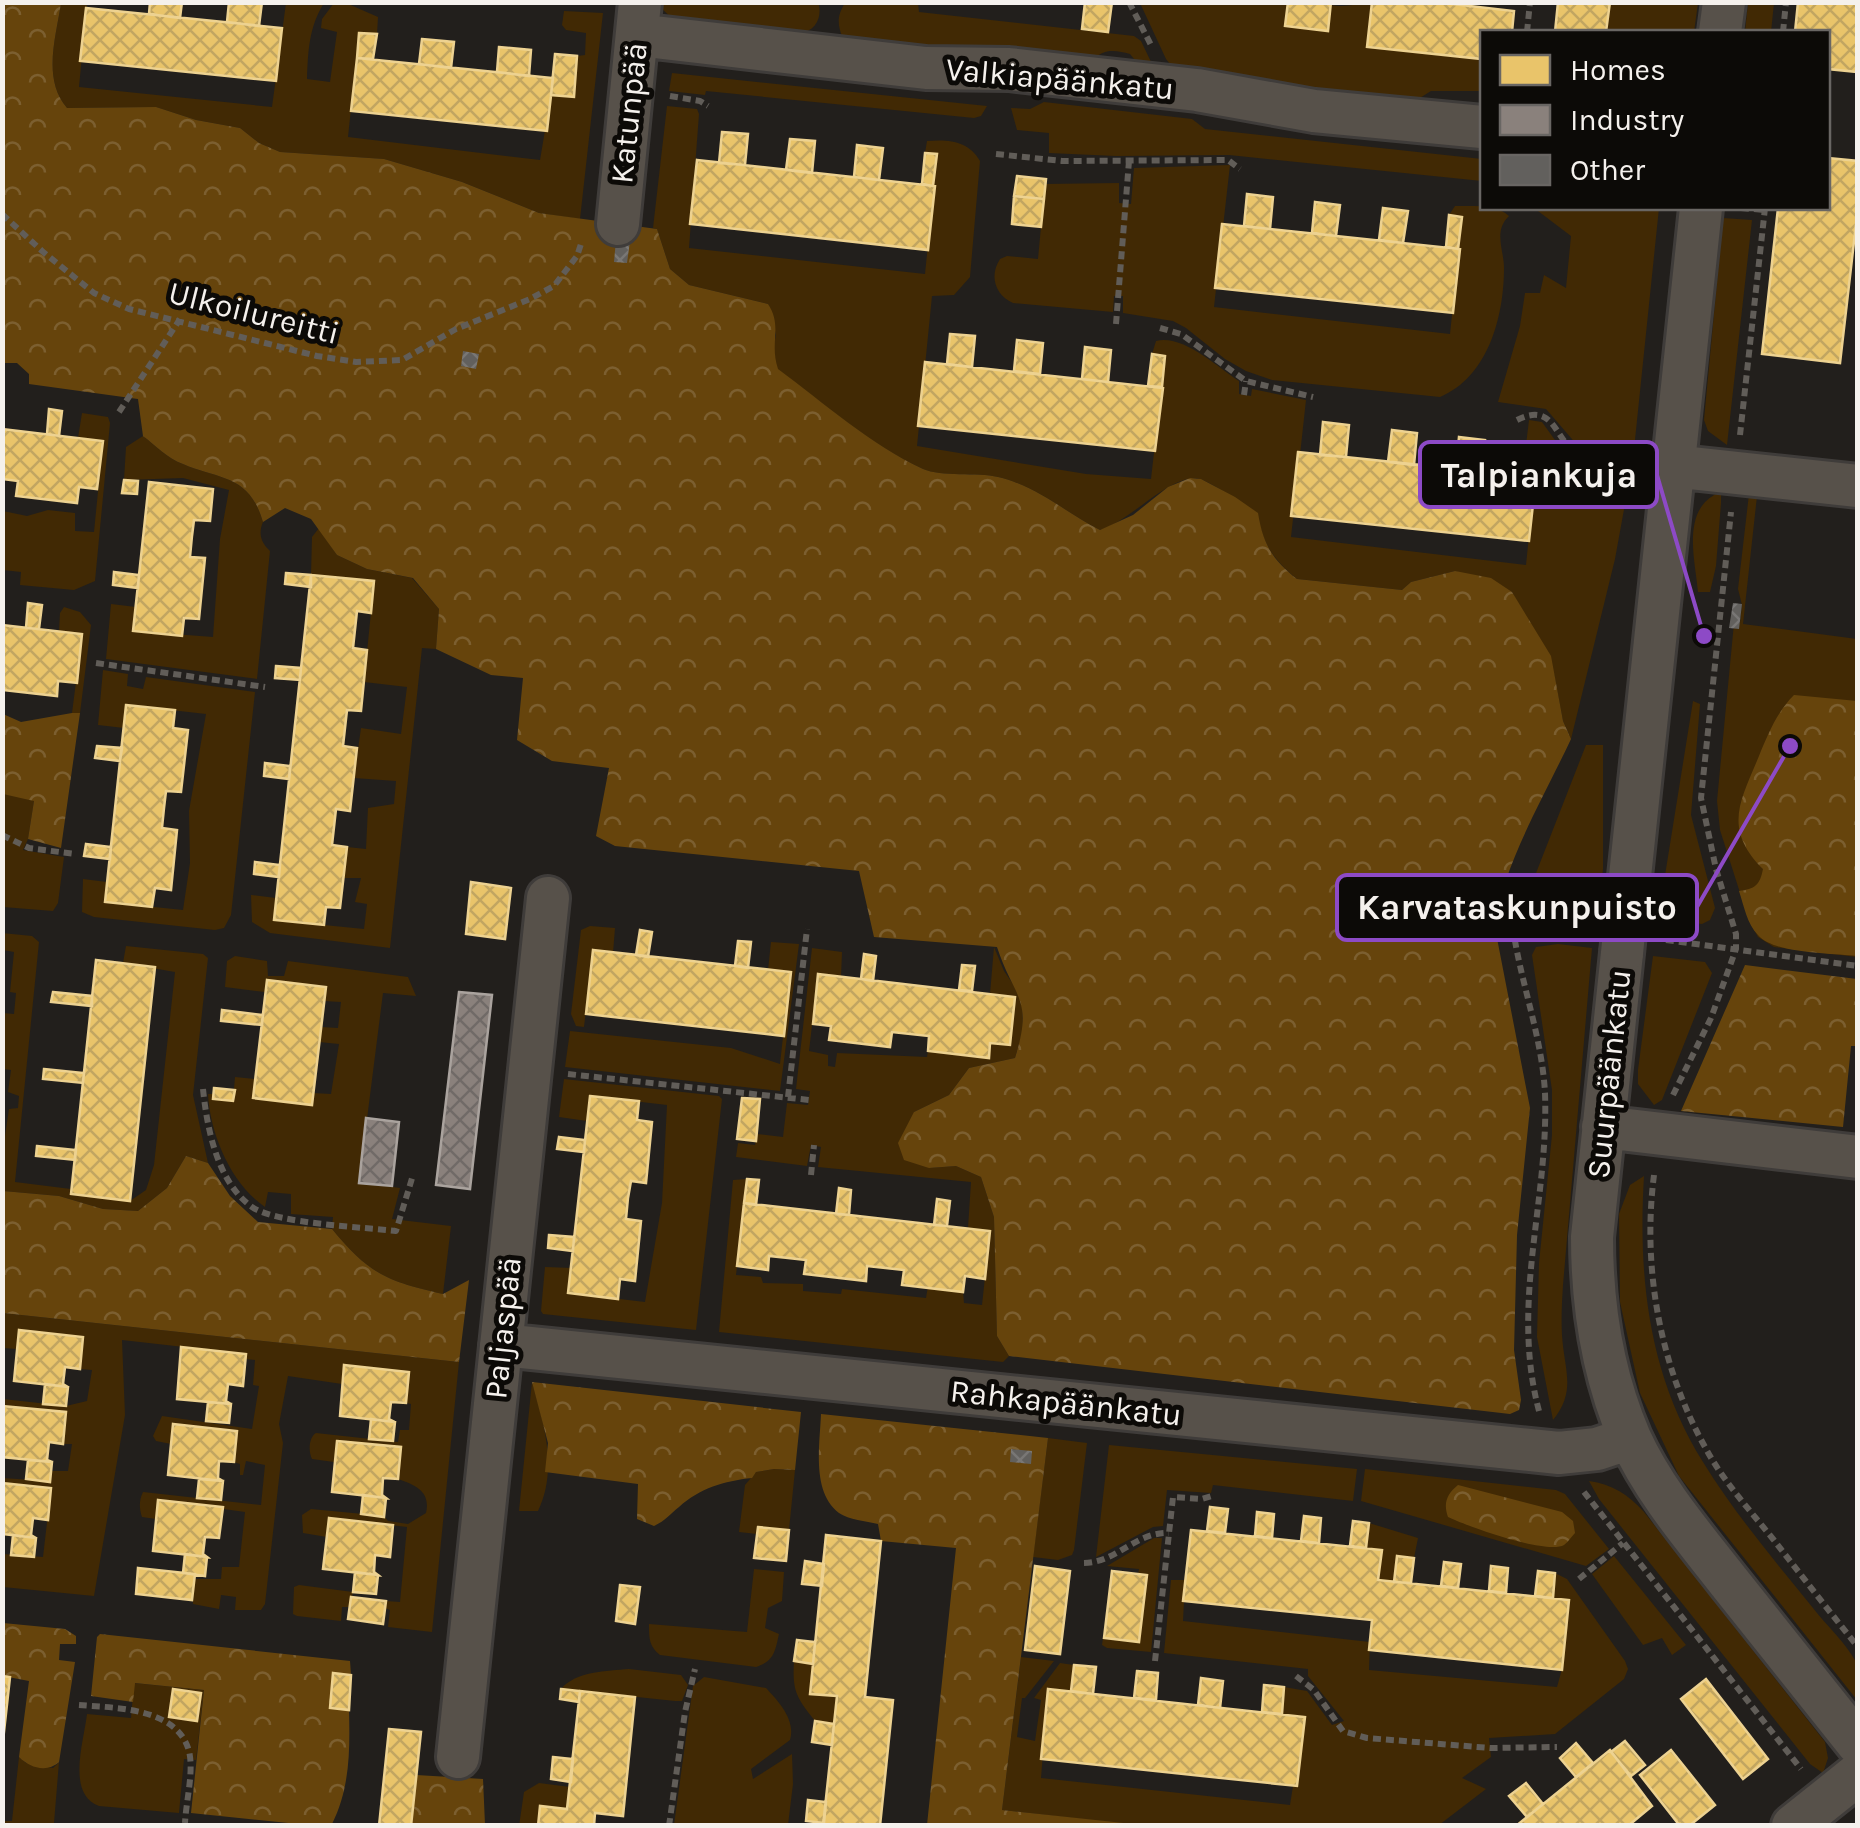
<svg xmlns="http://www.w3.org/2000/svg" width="1860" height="1828" viewBox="0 0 1860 1828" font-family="Karla,sans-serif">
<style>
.green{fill:#412904}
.forest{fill:url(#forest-crowns)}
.homes{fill:url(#homes-cross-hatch);stroke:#edd291;stroke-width:2.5}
.industry{fill:url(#industry-cross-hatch);stroke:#aaa39e;stroke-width:2.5}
.building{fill:url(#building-cross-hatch)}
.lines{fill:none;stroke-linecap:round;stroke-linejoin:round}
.minor-casing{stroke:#3f3c3a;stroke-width:48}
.path{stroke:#615d58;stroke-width:6;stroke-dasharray:8 5;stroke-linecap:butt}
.minor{stroke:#57514a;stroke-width:42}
.minor-bridge-casing{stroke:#3f3c3a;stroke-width:48;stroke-linecap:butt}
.minor-bridge{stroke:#57514a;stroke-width:42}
.labels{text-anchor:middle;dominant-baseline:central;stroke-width:10;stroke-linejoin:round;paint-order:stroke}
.street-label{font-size:32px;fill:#f5f1ed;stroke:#0c0a07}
.leader{fill:none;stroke:#8d4ac6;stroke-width:4}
.callout-dot{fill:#8d4ac6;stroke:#0c0a07;stroke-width:4}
.callout{fill:#0c0a07;stroke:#8d4ac6;stroke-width:4}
.callout-label{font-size:35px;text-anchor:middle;font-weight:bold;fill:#f5f1ed}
</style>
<defs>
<pattern id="forest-crowns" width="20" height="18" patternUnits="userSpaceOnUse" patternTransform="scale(2.5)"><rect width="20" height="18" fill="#66440c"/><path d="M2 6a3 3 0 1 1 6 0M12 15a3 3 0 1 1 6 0" fill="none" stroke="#7c5f30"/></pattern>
<pattern id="homes-cross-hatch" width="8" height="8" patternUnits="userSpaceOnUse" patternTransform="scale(2.5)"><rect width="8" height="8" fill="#e9c46a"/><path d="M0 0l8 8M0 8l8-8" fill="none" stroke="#c1a561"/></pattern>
<pattern id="industry-cross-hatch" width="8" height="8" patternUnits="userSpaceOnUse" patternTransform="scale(2.5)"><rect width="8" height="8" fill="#8a817c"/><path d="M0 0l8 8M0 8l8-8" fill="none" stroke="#706a67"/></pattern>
<pattern id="building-cross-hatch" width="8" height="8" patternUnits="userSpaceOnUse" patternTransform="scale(2.5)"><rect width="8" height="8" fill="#62605d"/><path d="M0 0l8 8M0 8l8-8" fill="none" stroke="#797775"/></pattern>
</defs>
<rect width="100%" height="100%" fill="#221f1c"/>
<path class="green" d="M818,2C823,16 816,31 801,33L674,20L661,8V3Z
M61,3H87L79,87L272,107L286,3H324C309,27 308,51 307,79L330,82L337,32L321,28L322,19L334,3H346L378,17L377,34L359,33L348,137L540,160L551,95L574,97L577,56L585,55L586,33L566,30L562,25L564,11L603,13L580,219L539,213L462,182L384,159L280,152L259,143L240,128L196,120L156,107L67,108C42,79 56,37 61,3Z
M845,3H918L919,12L1134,36L1141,41L1153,66L1143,70L1130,54C1116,50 1102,48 1093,61L925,56L843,39C837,24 837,16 845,3Z
M1140,3H1288L1286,26L1328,30L1331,5C1347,8 1357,3 1372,3L1368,47L1482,59V91H1431L1407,106L1175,70L1166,59Z
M1610,3H1698L1694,32H1606Z
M1748,3H1774L1771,32H1745Z
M672,73L987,106L981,116L974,118L706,91L705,95L669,91Z
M1044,102L1192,119L1205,129L1482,159V181L1229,155L1116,156L1049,153V133L1017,130L1011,108L1030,109Z
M667,106L697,109L699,114L689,248L925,274L937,155L925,153L927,141C949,139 969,141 980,161L970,277L954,295L932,296L917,446L1086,474L1151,479L1165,356L1152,354L1156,341C1183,334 1217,367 1239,381V394L1251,396L1252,389L1306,400L1291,537L1526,565L1538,447L1526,445L1529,420L1542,422L1565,454L1580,463L1631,471L1615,559L1571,739L1563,721L1554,674L1512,592L1455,571L1411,582L1402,590L1297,579C1272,558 1263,544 1257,513C1240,502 1222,489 1203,480C1175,468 1132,521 1100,530C1066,513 1037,486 998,477C977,472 940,477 923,469C870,445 824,403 777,369L772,352L776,335L768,304L689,285L670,269L657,229L653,228Z
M1230,165L1214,307L1450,334L1462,217L1449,215L1455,206C1471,206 1497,204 1509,216C1493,231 1504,250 1504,268C1504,317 1488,377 1440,397L1272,380L1246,371L1225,359L1186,328L1173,321L1123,313V296H1114L1113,312L1013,303C995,295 989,276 1000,259L1007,256L1038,259L1045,184L1119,183V203L1131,204L1134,168Z
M1534,208H1659L1633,459L1578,446L1546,409L1498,402L1520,326L1525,293H1540L1544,275L1566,288L1571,236Z
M1723,218L1752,220L1727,445L1708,431L1704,420Z
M82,413L108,417L110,423L95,581L74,590L20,585L21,572L3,570V511L27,516L48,510L75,513V531L94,532L103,441L78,438Z
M143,436C155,445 168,459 183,464C220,480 249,474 263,522C258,534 261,542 270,551L257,679L106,659L111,604L136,607L134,631L213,637L220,539L229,490L183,478L124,480L126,447Z
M1718,493L1721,494V503L1716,566L1710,592H1698C1695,559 1681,510 1718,493Z
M1749,494L1757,496L1743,624L1857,639V957L1774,947L1758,937L1749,921L1720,830L1717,801L1734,623H1740L1742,605L1738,589Z
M319,528L337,555L367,569L412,578L439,609L436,649L422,648L390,948L270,933L252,922L251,895L276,898L274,920L364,929L367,904L355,902L361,878H343L347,847L366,849L368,808L394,804L396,781L354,778L361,728L401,734L407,687L364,682L374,582L311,575L312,537Z
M64,607L80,612L91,625L80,713H72L82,635L59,631L60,613Z
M103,670L128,674L127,686L143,689L146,677L255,692L231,915L224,928L215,930L94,917L82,912L83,879L107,882L106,902L183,910L190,863L189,811L206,714L127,705L124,728L98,725Z
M1693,701L1700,704L1691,815L1715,908L1710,920L1702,924L1658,919Z
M1586,745H1603V869L1598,913L1540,901L1529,891Z
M3,794L31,798L34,801L28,839L23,850L64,857L58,903L53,911L3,907Z
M590,926L615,928L613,953L593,951L584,1027L576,1026L571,1014L581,930Z
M2,933L32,936L39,942L15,1182L71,1189L72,1195L130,1201L146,1190L154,1165L175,972L123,963L126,946L203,954L208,958L193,1095L208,1163L186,1156L167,1188L138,1211L103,1209L59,1196L3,1191V1149L9,1109L18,1108L19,1096L8,1092L11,1070L3,1069V1013L14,1014L16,993L10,992L14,952L3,950Z
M771,942L799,944L780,1091L565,1067L570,1031L731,1048L780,1064L790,973L768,970Z
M1558,944L1592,948L1563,1285C1562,1302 1561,1318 1562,1335C1564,1370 1577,1390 1553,1420L1537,1337L1539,1263L1552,1135V1090L1532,955L1536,947Z
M994,947L1004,971L1022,997L1023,1031L1015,1058L969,1068L949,1095L914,1112L929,1168L956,1166L981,1177L994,1217L997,1336L1009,1356L1003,1362L719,1332L733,1180L747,1179L736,1275L761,1277L763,1283L803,1284V1291L841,1294L842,1289L926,1298L928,1286L963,1292L964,1303L982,1305L990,1231L968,1228L971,1182L818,1167L821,1147L811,1145L807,1166L736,1157L738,1143L755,1145L757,1134L783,1137L787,1103L808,1105L810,1091L796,1089L812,948L842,952L841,977L818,975L809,1051L828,1055V1066L835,1067L837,1053L927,1057L928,1051L988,1058L990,1043L1009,1044L1015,997L990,994Z
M235,956L267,961L268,976H284L288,961L408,977L416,996L383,993L359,1182L400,1188L392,1219L451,1226L443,1294C387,1281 370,1275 332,1229L333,1217L291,1214V1194L268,1192L265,1207C231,1184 210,1134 208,1094H214V1099L233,1101L235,1077L255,1079L254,1098L311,1105L313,1093L331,1094L339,1044L319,1042L321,1027L338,1028L341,1002L324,1001L325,986L267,980L265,992L225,987L227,961Z
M1653,956L1705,962L1712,973L1662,1100L1654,1105L1638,1084V1070Z
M564,1079L719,1096L722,1099L696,1330L543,1314L541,1311L545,1267L572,1268L569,1293L645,1302L662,1203L667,1105L590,1096L587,1121L559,1117Z
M1644,1176C1638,1276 1648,1374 1703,1462C1735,1514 1775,1561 1813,1608C1826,1625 1846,1643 1856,1662C1860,1672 1858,1689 1857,1700L1679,1476L1640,1393L1620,1302L1619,1214L1630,1185Z
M3,1313L459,1362L432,1632L388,1627L390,1610L385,1608L386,1601L400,1602L407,1527L329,1518L327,1537L303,1533L302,1515L311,1509L384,1516L388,1521L408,1524L426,1513C431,1491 415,1485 398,1479L401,1447L337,1441L334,1462L312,1459C308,1451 309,1437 316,1433L398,1442L400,1430H409L411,1404L406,1403L408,1372L345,1365L342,1384L288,1376L279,1424L283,1443L265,1604L261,1610H235L236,1597L221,1595L219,1609L193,1604L194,1579H221L222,1567H239L245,1512L159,1500L156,1519L142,1517C139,1508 139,1500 143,1492L261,1505L265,1465L246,1461L243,1475H240V1464L234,1462L237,1431L173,1424L171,1444L156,1441L153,1436L162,1416L252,1429L259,1386L253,1385L255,1360L245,1359L246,1354L122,1340L125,1415L94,1596L3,1587V1554L43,1557L51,1488L3,1483L2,1478L49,1481L51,1471H68L72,1444H63L66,1412L3,1406V1399L66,1406L87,1401L92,1370L80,1369L82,1337L20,1330L17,1349L3,1348Z
M532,1382C544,1423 558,1470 538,1511H519Z
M1048,1438L1087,1443L1074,1550L1072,1555L1058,1560L1033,1557Z
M1109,1445L1357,1469L1353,1501L1213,1485L1211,1493L1167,1490L1163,1526L1153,1527L1096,1557Z
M774,1469L795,1470L789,1530L758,1527L757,1534L739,1532L745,1485L756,1472Z
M1365,1469L1556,1490L1565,1494L1609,1549L1586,1566L1361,1501Z
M1589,1481C1612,1484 1629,1495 1644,1512L1825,1742L1828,1758L1823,1773L1810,1764L1599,1499Z
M1369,1523L1418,1538L1414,1558L1397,1557L1394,1582L1378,1580L1381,1550L1366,1548Z
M1154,1538H1162L1151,1652L1107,1648L1102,1645L1103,1638L1139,1641L1147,1576L1138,1574L1139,1569L1107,1566Z
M1614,1556L1686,1645L1672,1655L1662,1638L1643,1645L1592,1574Z
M754,1569L784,1572L782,1601L768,1608L765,1628L779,1634C775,1652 774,1661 756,1667L660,1655C649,1646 649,1638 649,1624L747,1632Z
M1555,1573L1567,1579L1625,1661L1628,1669L1624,1679L1555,1734L1489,1738L1491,1757L1462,1778L1486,1789L1439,1825L1142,1826L1002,1810L1021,1657L1054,1661L1025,1698H1022L1017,1737L1035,1741L1041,1700L1034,1698L1060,1663L1074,1665L1071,1691L1048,1689L1041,1778L1290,1805L1293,1786H1297L1305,1717L1282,1714L1284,1687L1307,1691L1332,1725L1344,1721L1308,1676V1669L1164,1653L1171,1580H1185L1183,1621L1370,1642L1369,1670L1557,1687L1562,1669L1569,1600L1553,1598Z
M299,1585L353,1592L350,1607H342L341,1621L297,1616L293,1614L294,1587Z
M794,1661L813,1664L810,1693L837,1696L834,1724L815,1721C797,1698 792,1692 794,1661Z
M629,1669L681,1675L688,1685L682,1701H675L561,1689C576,1671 607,1671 629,1669Z
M704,1677L766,1688C779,1702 796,1720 790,1740L751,1769L753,1779L792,1754L793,1784L788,1825H674L693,1686Z
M134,1683L204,1690L196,1760L184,1759L179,1813L99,1806C66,1794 84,1741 87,1714L131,1718Z
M19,1757L26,1763L53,1768L59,1762L54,1823L3,1826V1821H12Z
M539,1783L570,1787L567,1809L541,1806L538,1825L519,1826L524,1792Z"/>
<path class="forest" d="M2,3H61C56,37 42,79 67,108L156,107L196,120L240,128L259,143L280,152L384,159L462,182L539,213L657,229L670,269L689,285L768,304C783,327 769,343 778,369C824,403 871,445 923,469C941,477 977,472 998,477C1037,486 1066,513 1100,530L1133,515L1168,487L1190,478L1201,479L1235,497L1258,513C1263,544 1272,559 1297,579L1402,590L1411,582L1455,571L1491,578L1512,592L1551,656L1563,721L1571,739C1546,793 1500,870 1495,928L1530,1108L1517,1235L1514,1350L1521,1400L1519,1410L1510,1414L1009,1356L997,1336L994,1217L981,1177L956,1166L929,1168L904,1160L898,1143L914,1112L949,1095L969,1068L1015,1058C1034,998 1014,999 997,947L874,937L859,871L615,846L596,836L609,768L552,761L517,740L523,678L491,675L436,649L439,609L413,578L367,569L337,555L311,519L285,508L263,522C249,474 220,480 183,464C168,459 155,445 143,436L138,399L29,384V374L17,363H3Z
M1794,695L1857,701V956C1832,953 1774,954 1758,935C1747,924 1744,906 1739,891C1755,889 1760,885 1763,869C1722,828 1741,800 1759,756C1768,734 1777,712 1794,695Z
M72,713H80L61,848L28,839L34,801L3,794V714L21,722Z
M1745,965L1857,979V1046H1851L1843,1127L1681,1111Z
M186,1156L208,1163L230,1196L258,1222L332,1229C370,1275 387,1281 443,1294L469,1280L459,1362L3,1313V1191L59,1196L103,1209L138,1211L167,1188Z
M532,1382L801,1412L795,1470L774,1469L756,1472L752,1478C724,1481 700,1488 679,1507C669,1515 666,1520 654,1526L637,1519L638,1484L545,1472L548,1443Z
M821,1414L1048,1438L1002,1810L1142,1825H927L956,1548L881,1541L878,1524C866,1521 849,1520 839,1513C811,1492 820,1444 821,1414Z
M1458,1485L1562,1512L1573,1521L1575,1533C1571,1537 1568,1542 1564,1545C1546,1555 1467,1526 1448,1517C1443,1503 1447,1494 1458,1485Z
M3,1623L65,1629L76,1636V1644H60L59,1660L75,1662L59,1762C47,1773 30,1768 19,1757L29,1681L3,1676Z
M100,1634L350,1661L351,1675L333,1674L330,1708L349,1710C350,1750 350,1788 332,1824L308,1825L191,1813L204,1690L135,1683L133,1702L91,1696L97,1637Z
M416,1775L483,1779L485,1825L411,1826Z"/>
<path class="homes" d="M150,2H182L180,18L149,14Z
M229,2H262L259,26L227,22Z
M1085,2H1112L1108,32L1082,29Z
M1288,2H1331L1328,31L1285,26Z
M1372,2H1435L1514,11L1512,32H1482V59L1367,47Z
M1558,2H1610L1606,32H1555Z
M1798,2H1858V72L1828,69V32H1795Z
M86,8L282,28L276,81L80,61Z
M359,33L377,34L373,59L357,58Z
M422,39L454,42L451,68L419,64Z
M499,47L531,50L529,76L497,72Z
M555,54L577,56L574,97L551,95Z
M357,58L553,78L547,131L351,111Z
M722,132L748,134L745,165L719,163Z
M790,139L815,141L812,173L786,170Z
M857,145L883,148L879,180L854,177Z
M925,153L937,154L933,186L922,184Z
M1828,158L1858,161V207L1840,363L1762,354L1778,208H1828Z
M697,160L935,186L928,250L690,224Z
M1017,176L1046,179L1044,199L1014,196Z
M1247,194L1273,197L1270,229L1244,226Z
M1014,196L1044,199L1041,227L1012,224Z
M1315,202L1340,205L1336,236L1312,233Z
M1383,208L1408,211L1403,243L1379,240Z
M1449,215L1462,217L1458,249L1446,247Z
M1222,224L1460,249L1453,313L1215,288Z
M950,334L975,336L972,367L947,364Z
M1017,340L1043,343L1040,374L1014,371Z
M1085,347L1111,350L1108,382L1082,379Z
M1152,354L1165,356L1162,387L1148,386Z
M925,362L1163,388L1155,451L918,426Z
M49,409L62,411L59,436L47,434Z
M1323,422L1349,425L1346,457L1320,455Z
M2,429L103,441L97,489L79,487L77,503L16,496L18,481L2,479Z
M1392,430L1417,433L1414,465L1388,462Z
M1459,437L1485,440L1481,472L1456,469Z
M1298,452L1536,477L1529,541L1291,516Z
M124,480L138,481L137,494L122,493Z
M149,482L213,489L210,521L194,520L192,536L190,557L205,558L199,619L184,618L182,636L133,631Z
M114,572L139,575L138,588L113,585Z
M286,573L311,575V587L285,584Z
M311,575L374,581L371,613L357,611L353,648L367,650L361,711L347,710L343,746L357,748L350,811L336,809L332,845L347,847L340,908L326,907L324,925L274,920Z
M28,603L42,605L39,629L26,628Z
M2,625L82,634L77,683L58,681L57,696L2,690Z
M276,666L301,668L300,680L275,678Z
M126,705L175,710L173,728L188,730L181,792L166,791L164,808L162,828L177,830L171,890L155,888L152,907L105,902Z
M97,746L122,748L120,761L95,758Z
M265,763L290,766L289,779L264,776Z
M86,844L111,847L110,859L84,856Z
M255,862L280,865L279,877L254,874Z
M471,882L511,888L505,939L466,934Z
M640,930L652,932L648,957L636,955Z
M738,941L751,942L748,968L735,966Z
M593,950L791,972L784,1036L586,1014Z
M864,954L876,956L873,981L861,979Z
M96,960L155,967L130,1201L71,1194Z
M962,965L975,966L972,991L959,990Z
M818,974L1015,997L1010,1045L990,1043L989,1058L928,1051L929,1036L892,1032L890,1047L829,1040L831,1026L813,1024Z
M267,980L326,987L312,1105L253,1098Z
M53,992L92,996V1006L51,1002Z
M222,1010L263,1015L262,1025L221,1021Z
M44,1069L84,1073L83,1083L43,1079Z
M214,1088L235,1090L233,1101L213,1099Z
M590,1096L639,1101L637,1120L652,1122L646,1183L631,1181L628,1198L626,1219L641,1221L635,1281L620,1279L618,1299L568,1293Z
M742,1098L760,1099L756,1141L737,1139Z
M559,1137L585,1140L584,1152L557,1149Z
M37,1146L76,1150L75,1160L36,1156Z
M747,1179L759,1180L756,1205L744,1203Z
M839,1188L851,1190L849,1215L836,1214Z
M937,1199L950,1201L947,1226L934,1225Z
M744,1203L990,1231L985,1279L965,1276L963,1292L902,1285L904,1270L867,1266L866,1281L804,1274L806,1260L788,1258L769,1256L768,1270L737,1266Z
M549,1235L574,1237L573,1251L548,1248Z
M19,1330L83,1337L80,1369L65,1367L63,1384L68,1387L14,1381Z
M181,1347L246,1354L243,1386L228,1384L226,1401L231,1404L177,1399Z
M344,1365L409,1372L406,1403L391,1402L389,1419L395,1422L340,1416Z
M45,1384L68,1387L66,1406L43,1404Z
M208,1402L231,1404L229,1423L206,1421Z
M2,1406L66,1412L63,1444L49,1442L47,1460L52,1462L2,1457Z
M371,1419L395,1422L393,1441L369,1439Z
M173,1424L237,1431L234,1462L219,1461L218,1478L223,1481L168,1475Z
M337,1441L401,1447L398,1479L383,1478L382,1495L386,1498L332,1492Z
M28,1460L52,1462L50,1482L26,1479Z
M199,1479L223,1481L221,1500L197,1498Z
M2,1483L51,1488L48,1520L33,1518L31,1535L36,1538L2,1534Z
M363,1495L386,1498L384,1517L361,1514Z
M158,1500L223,1507L219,1538L205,1537L203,1554L207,1557L153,1551Z
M1210,1507L1228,1509L1225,1533L1207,1531Z
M1257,1512L1274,1514L1272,1538L1255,1536Z
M1304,1516L1321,1518L1319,1543L1301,1541Z
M329,1518L393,1525L390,1557L375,1555L374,1572L378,1575L323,1569Z
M1353,1521L1369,1523L1366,1548L1350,1546Z
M758,1527L789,1530L786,1561L754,1558Z
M1191,1530L1382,1550L1378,1580L1569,1600L1562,1670L1369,1650L1372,1620L1183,1601Z
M13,1535L36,1538L34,1557L11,1555Z
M826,1535L881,1541L865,1697L893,1700L880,1826H823L837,1696L810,1694Z
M185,1554L207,1557L205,1576L183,1573Z
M1397,1556L1414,1558L1411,1583L1394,1582Z
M805,1561L824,1564L822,1586L802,1584Z
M1444,1562L1461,1564L1458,1588L1441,1586Z
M1035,1566L1070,1571L1060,1654L1025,1650Z
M1491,1566L1508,1568L1506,1593L1489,1591Z
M138,1568L195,1574L192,1600L136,1594Z
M1112,1571L1147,1575L1139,1642L1104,1638Z
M1538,1571L1555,1573L1553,1598L1535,1596Z
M355,1572L378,1575L376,1594L353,1592Z
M620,1585L640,1587L635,1624L616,1621Z
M351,1597L386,1601L383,1624L348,1619Z
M797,1640L815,1642L813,1664L794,1661Z
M1074,1665L1096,1667L1093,1694L1071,1691Z
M1137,1671L1158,1673L1156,1700L1134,1698Z
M333,1673L351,1675L349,1710L330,1708Z
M2,1676L10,1677L2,1750Z
M1201,1678L1223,1681L1220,1708L1198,1705Z
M1706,1679L1768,1759L1743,1779L1681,1699Z
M1264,1685L1284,1687L1282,1714L1262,1712Z
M173,1689L201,1693L197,1721L169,1717Z
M561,1689L580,1691L579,1702L560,1699Z
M1048,1689L1305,1717L1297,1786L1041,1759Z
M580,1691L635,1697L623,1816L595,1813L594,1826H538L540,1806L567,1809Z
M815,1721L834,1724L832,1745L812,1742Z
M389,1729L421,1732L411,1826H379Z
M1625,1741L1645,1765L1631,1776L1611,1752Z
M1576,1743L1593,1763L1576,1777L1560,1758Z
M1610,1750L1652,1806L1628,1826H1516Z
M1671,1750L1715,1805L1689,1826H1680L1640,1775Z
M553,1757L573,1759L571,1782L551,1779Z
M1526,1783L1543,1804L1527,1817L1509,1796Z
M808,1800L826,1802L824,1823L806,1821Z"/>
<path class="industry" d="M459,992L492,995L470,1189L436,1185Z
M366,1118L399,1122L392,1186L359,1183Z"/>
<path class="building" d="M616,240L630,241L627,263L614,262Z
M463,351L479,354L476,369L461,366Z
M1733,603L1742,604L1739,629L1729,628Z
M1011,1449L1032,1451L1031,1464L1010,1462Z"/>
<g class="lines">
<defs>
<path id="minor" d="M1720,32L1724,2
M637,35L926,68L1009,69L1197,90L1314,111L1482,127
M618,224L640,2
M1672,466L1858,486
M1626,914L1701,208
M1622,953L1592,1237C1592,1306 1602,1373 1630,1438C1654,1491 1694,1537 1729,1582C1772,1636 1815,1690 1858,1744
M1603,1127L1858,1157
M501,1345L1559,1453L1597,1449L1630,1438
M458,1757L548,898
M1793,1826L1858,1774"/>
</defs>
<use href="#minor" class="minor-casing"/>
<path class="path" d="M1129,2L1151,45
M1527,32L1530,2
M1783,32L1786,2
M670,96L700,101L708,106
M996,154L1062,161L1228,160L1240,169
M1741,208L1765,210
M2,214L42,251L94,293L129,309L317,356L356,362L402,360L456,329L530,299L554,286L577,256L582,241
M1116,324L1129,161
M1160,328L1181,334L1246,381L1313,397
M1244,395L1246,381
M119,412L180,319
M1517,420C1557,400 1554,444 1581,456C1596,462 1615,462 1630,465
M1740,435L1765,208
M96,663L265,687
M2,835L29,848L75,854
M1666,940L1858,966
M568,1074L809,1100
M203,1089C207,1128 217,1182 252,1207C277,1224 364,1227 396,1231L413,1175
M1673,1095L1711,1018L1736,949V934L1716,869L1701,798L1731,512
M788,1097L807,929
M811,1175L814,1145
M1654,1175C1642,1268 1660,1366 1705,1447C1723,1481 1749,1509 1773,1539C1801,1575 1829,1611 1858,1647
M1539,1411C1510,1302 1549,1202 1545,1093C1542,1035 1519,979 1512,921L1584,930
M1584,1492L1801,1769
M1084,1563C1118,1562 1135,1532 1169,1533
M1579,1579L1623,1543
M1155,1661L1173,1497L1202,1499L1212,1496
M1296,1676L1314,1690L1343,1731L1367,1738L1490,1748L1557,1747
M79,1705C114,1708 177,1707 189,1751C194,1772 186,1801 185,1823
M669,1826L685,1712L695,1669"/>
<use href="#minor" class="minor"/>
<defs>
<path id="minor-bridge" d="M1622,953L1626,914"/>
</defs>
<use href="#minor-bridge" class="minor-bridge-casing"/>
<use href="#minor-bridge" class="minor-bridge"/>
</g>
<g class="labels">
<g class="street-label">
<text transform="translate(1060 79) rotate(5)">Valkiapäänkatu</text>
<text transform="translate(629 113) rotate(-84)">Katunpää</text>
<text transform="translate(254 313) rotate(14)">Ulkoilureitti</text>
<text transform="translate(1609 1074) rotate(-84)">Suurpäänkatu</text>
<text transform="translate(503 1328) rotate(-84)">Paljaspää</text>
<text transform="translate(1066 1403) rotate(6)">Rahkapäänkatu</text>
</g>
</g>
<path class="leader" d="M1704 636L1657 475M1790 746L1697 907"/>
<g class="callout-dot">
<circle cx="1704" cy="636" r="10"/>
<circle cx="1790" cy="746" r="10"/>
</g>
<g class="callout">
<rect x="1420" y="442" width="237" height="65" rx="10"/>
<rect x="1337" y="875" width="360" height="65" rx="10"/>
</g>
<g class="callout-label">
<text x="1539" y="487">Talpiankuja</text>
<text x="1517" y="919">Karvataskunpuisto</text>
</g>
<rect width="1860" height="1828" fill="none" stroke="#f5f1ed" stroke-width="10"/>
<rect x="1480" y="30" width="350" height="180" fill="#0c0a07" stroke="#696663" stroke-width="2.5"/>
<rect x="1500" y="55" width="50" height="30" fill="#e9c46a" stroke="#696663" stroke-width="2.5"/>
<text x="1570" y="80" font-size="30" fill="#f5f1ed">Homes</text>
<rect x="1500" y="105" width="50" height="30" fill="#8a817c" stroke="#696663" stroke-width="2.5"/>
<text x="1570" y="130" font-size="30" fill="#f5f1ed">Industry</text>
<rect x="1500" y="155" width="50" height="30" fill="#62605d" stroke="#696663" stroke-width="2.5"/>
<text x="1570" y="180" font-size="30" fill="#f5f1ed">Other</text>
</svg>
